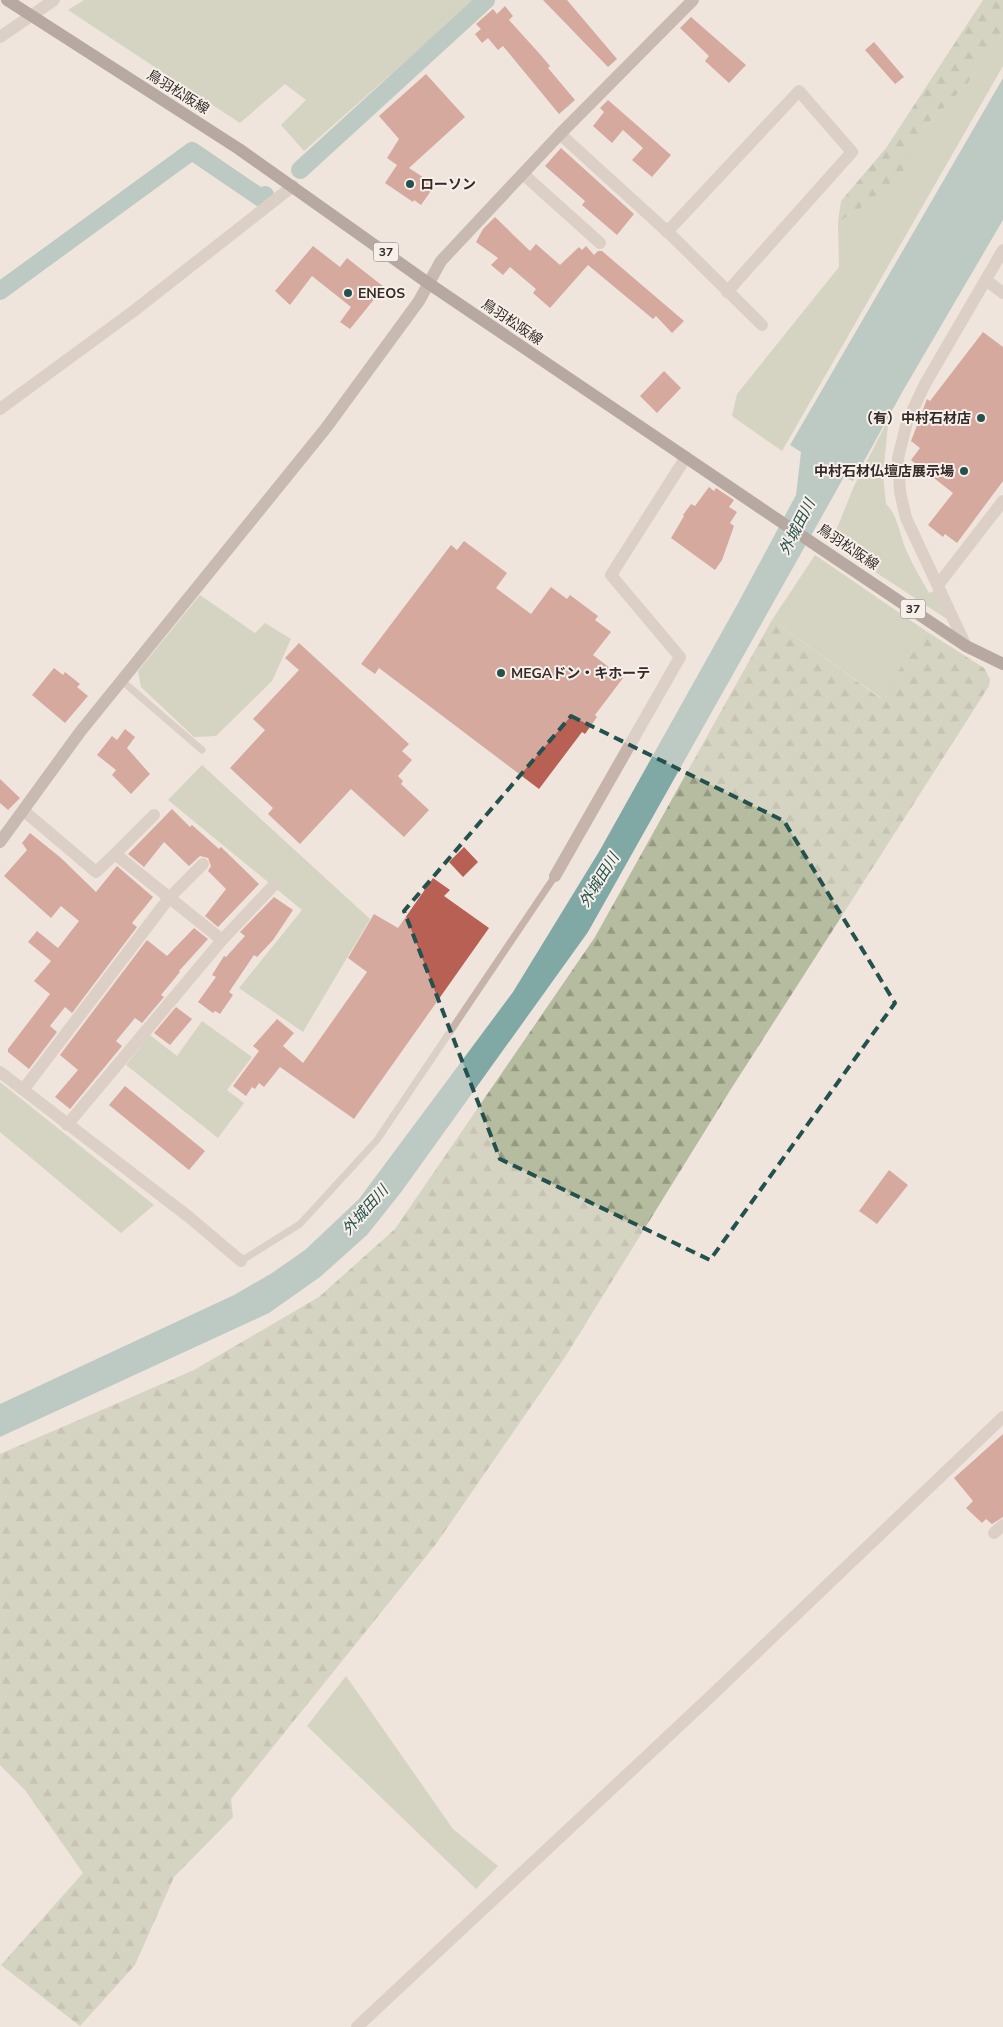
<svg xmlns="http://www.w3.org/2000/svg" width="1003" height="2027" viewBox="0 0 1003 2027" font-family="'Nunito Sans','Noto Sans JP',sans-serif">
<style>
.grass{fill:#b6bc9f}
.forest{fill:url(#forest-firs)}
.water{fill:#80a9a6}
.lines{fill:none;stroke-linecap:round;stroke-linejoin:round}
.canal{stroke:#80a9a6;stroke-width:18}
.building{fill:#b76053}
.lane{stroke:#c6b4ab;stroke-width:7}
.street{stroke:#c6b4ab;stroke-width:12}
.secondary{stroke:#99837c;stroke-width:12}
.primary{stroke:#74615c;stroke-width:12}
.marked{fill:none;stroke:#24514e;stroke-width:4;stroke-dasharray:10 6;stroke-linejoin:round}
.poi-dot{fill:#24514e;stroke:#f7efe9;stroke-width:2}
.labels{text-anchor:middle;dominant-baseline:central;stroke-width:4;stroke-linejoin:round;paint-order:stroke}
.shield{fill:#f7efe9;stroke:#6e6663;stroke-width:1}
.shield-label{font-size:12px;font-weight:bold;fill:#342b29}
.street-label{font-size:14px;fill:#342b29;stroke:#f7efe9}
.poi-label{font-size:14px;font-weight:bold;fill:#342b29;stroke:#f7efe9;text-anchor:start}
.water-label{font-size:15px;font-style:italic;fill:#24514e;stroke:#f7efe9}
</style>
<defs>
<pattern id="forest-firs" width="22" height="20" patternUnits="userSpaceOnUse" patternTransform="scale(1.25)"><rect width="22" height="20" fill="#b6bc9f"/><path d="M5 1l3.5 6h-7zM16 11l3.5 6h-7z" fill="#959982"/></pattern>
</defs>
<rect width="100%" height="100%" fill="#efe5dd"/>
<path class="grass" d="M84,0H475L304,151L281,125L306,100L285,84L240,123L68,10Z
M1003,32V66L782,451L732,416L737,394L839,267L838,222L864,206L901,173L926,126L968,83Z
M886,424L888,425L883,474L886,504C899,516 900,539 908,554C914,568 922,580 929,593L936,590L950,621L831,543L854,486Z
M815,555L926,631L881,698L772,620Z
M200,595L255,633L265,623L291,639L272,681L216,736L194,737L141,687L138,671Z
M202,765L370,919L303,1032L239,988L302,910L168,800Z
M202,1021L252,1057L227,1090L244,1103L218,1138L126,1065L150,1035L177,1056Z
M0,1082L154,1205L121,1233L0,1132Z
M346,1676L453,1829L498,1866L476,1889L307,1726Z"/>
<path class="forest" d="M983,0H1003V32L968,83L926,126L902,173L864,206L838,222L841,201L886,148Z
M772,620L880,698L926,631L984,668L990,679L989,686L731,1089L565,1357L436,1544L231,1799L233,1817L174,1877L135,1965L80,2026L1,1965L83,1873L25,1790L0,1765V1454L194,1370L319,1297L395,1229L595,937Z"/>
<path class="water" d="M1003,78V220L904,389L853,481L844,477L588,932L402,1191L367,1235L320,1277L269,1313L0,1437V1404L234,1295L272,1273L305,1250L359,1199L513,992L600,850L737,605L796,495L801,452L790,445Z"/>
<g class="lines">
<path class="canal" d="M300,170L486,0
M0,291L192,151L261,198L265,195"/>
</g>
<path class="building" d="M543,0H567L617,59L608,67Z
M505,6L513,16L509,20L538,52L550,66L548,68L575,100L559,114L503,46L498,50L488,38L482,43L475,34L481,29L476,24L493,9L497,14Z
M691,17L746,65L729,83L705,61L709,56L680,28Z
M874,42L904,77L895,84L865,50Z
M426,74L465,117L409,168L435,185L421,205L414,200L413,202L385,183L397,165L387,158L399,139L379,116Z
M608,100L671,155L652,177L632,160L643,148L623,130L612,143L593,126L604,112L600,108Z
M561,148L634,214L617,235L582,205L585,201L545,166Z
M495,217L530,251L536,244L560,265L579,247L582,250L586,246L594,255L598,251H602L684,321L672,333L656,316L653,319L588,265L550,308L533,293L536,289L510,267L503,275L491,265L498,258L476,242L483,229Z
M313,246L340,267L347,258L384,287L350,329L340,322L351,307L312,276L290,305L275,291Z
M983,332L1003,347V481L957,543L945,534L943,537L928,525L953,493L911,460L920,448L911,441L927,399L930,401Z
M664,371L681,388L657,413L640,396Z
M709,487L714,491L716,488L734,500L729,507L737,512L730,523L734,526L722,560L715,570L671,538L684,516L683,515L691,504L695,506Z
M464,541L507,573L496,588L531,614L551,587L567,599L570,595L598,616L595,620L611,632L593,655L623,678L595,715L597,717L585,734L582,732L539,789L379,668L375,674L361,664L451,545L457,550Z
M299,643L409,744L402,751L412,760L398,776L403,781L401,784L429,810L404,837L351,789L300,844L268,814L273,808L230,768L265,730L253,719L299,670L285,658Z
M54,668L63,675L65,672L80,684L77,687L88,696L65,723L32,695Z
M125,729L135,737L127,748L150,774L131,794L112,775L116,770L97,755L112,736L117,740Z
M0,779L20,798L8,810L0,803Z
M172,809L190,827L192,825L219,849L221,847L259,884L218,927L205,916L226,889L208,871L211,866L208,858L200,856L189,866L164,842L144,867L128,854Z
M30,833L61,858L96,892L117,866L153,897L132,923L137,927L72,1013L65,1007L50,1026L57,1032L29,1069L8,1052V1049L50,994L34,981L51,961L28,942L37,931L58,948L79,921L61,906L51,918L4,876L27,850L22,843Z
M464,847L478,862L463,877L449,862Z
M433,878L450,890L444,896L489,928L354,1119L280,1067L264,1087L259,1083L255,1089L252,1087L246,1096L233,1086L259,1051L253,1046L277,1019L294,1033L283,1046L303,1063L367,972L348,958L374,914L398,928Z
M274,897L293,910L273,940L257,957L254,955L229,992L233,995L220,1014L215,1011L213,1013L198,1002L216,977L212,975L224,956L226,957L245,936L240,932Z
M194,928L208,939L179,971L180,972L161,995L164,997L142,1023L135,1018L116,1041L122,1046L70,1109L55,1097L78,1070L60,1055L147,940L167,956Z
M176,1007L192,1019L170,1045L154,1033Z
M125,1086L205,1151L189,1170L109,1105Z
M889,1170L908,1185L877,1224L859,1211Z
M1003,1434V1517L992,1524L986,1519L982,1523L966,1508L973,1501L954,1478Z"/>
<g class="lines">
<path class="lane" d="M121,680L202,750
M241,1261L300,1224L377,1140L555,876"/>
<path class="street" d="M0,37L54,0
M560,134L671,235L762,325
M523,174L600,243
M667,232L799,91L852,152L727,292
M986,280L1003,293
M0,409L135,310L293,186
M938,585L1003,501
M966,646L906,518L900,492L898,458L907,422L925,384L1003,250
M24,811L96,872L115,854L222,940L67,1125
M115,854L154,815
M555,876L680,657L611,575L686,457
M222,940L273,886
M0,1072L189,1217L241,1261
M23,1090L169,898L203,864
M994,1533L1003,1525
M357,2027L710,1697L1003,1417"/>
<path class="secondary" d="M0,842L80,732L326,428L419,301L441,261L560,134L693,0"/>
<path class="primary" d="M7,0L239,149L428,283L762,509L966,646L1003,664"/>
</g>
<path d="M0 0H1003V2027H0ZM571,716L784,821L895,1003L710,1260L500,1159L404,911Z" fill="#efe5dd" fill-opacity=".55" fill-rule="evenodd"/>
<path class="marked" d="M571,716L784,821L895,1003L710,1260L500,1159L404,911Z"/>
<g class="poi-dot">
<circle cx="410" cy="184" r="5"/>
<circle cx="348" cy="293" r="5"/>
<circle cx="981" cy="418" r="5"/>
<circle cx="964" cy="471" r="5"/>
<circle cx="501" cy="673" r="5"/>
</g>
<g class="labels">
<g class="shield">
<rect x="373.5" y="242.5" width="25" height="19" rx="4"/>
<rect x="900.5" y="599.5" width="25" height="19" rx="4"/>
</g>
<g class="shield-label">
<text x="386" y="252">37</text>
<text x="913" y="609">37</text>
</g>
<g class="street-label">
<text transform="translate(178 92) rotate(32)">鳥羽松阪線</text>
<text transform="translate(512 322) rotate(34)">鳥羽松阪線</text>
<text transform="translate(848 547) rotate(34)">鳥羽松阪線</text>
</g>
<g class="poi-label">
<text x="420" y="184">ローソン</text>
<text x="358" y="293">ENEOS</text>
<text x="971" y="418" text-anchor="end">（有）中村石材店</text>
<text x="954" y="471" text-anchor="end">中村石材仏壇店展示場</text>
<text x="511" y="673">MEGAドン・キホーテ</text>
</g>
<g class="water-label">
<text transform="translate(797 527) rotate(-63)">外城田川</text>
<text transform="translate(599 880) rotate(-58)">外城田川</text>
<text transform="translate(365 1210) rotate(-48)">外城田川</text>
</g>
</g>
</svg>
